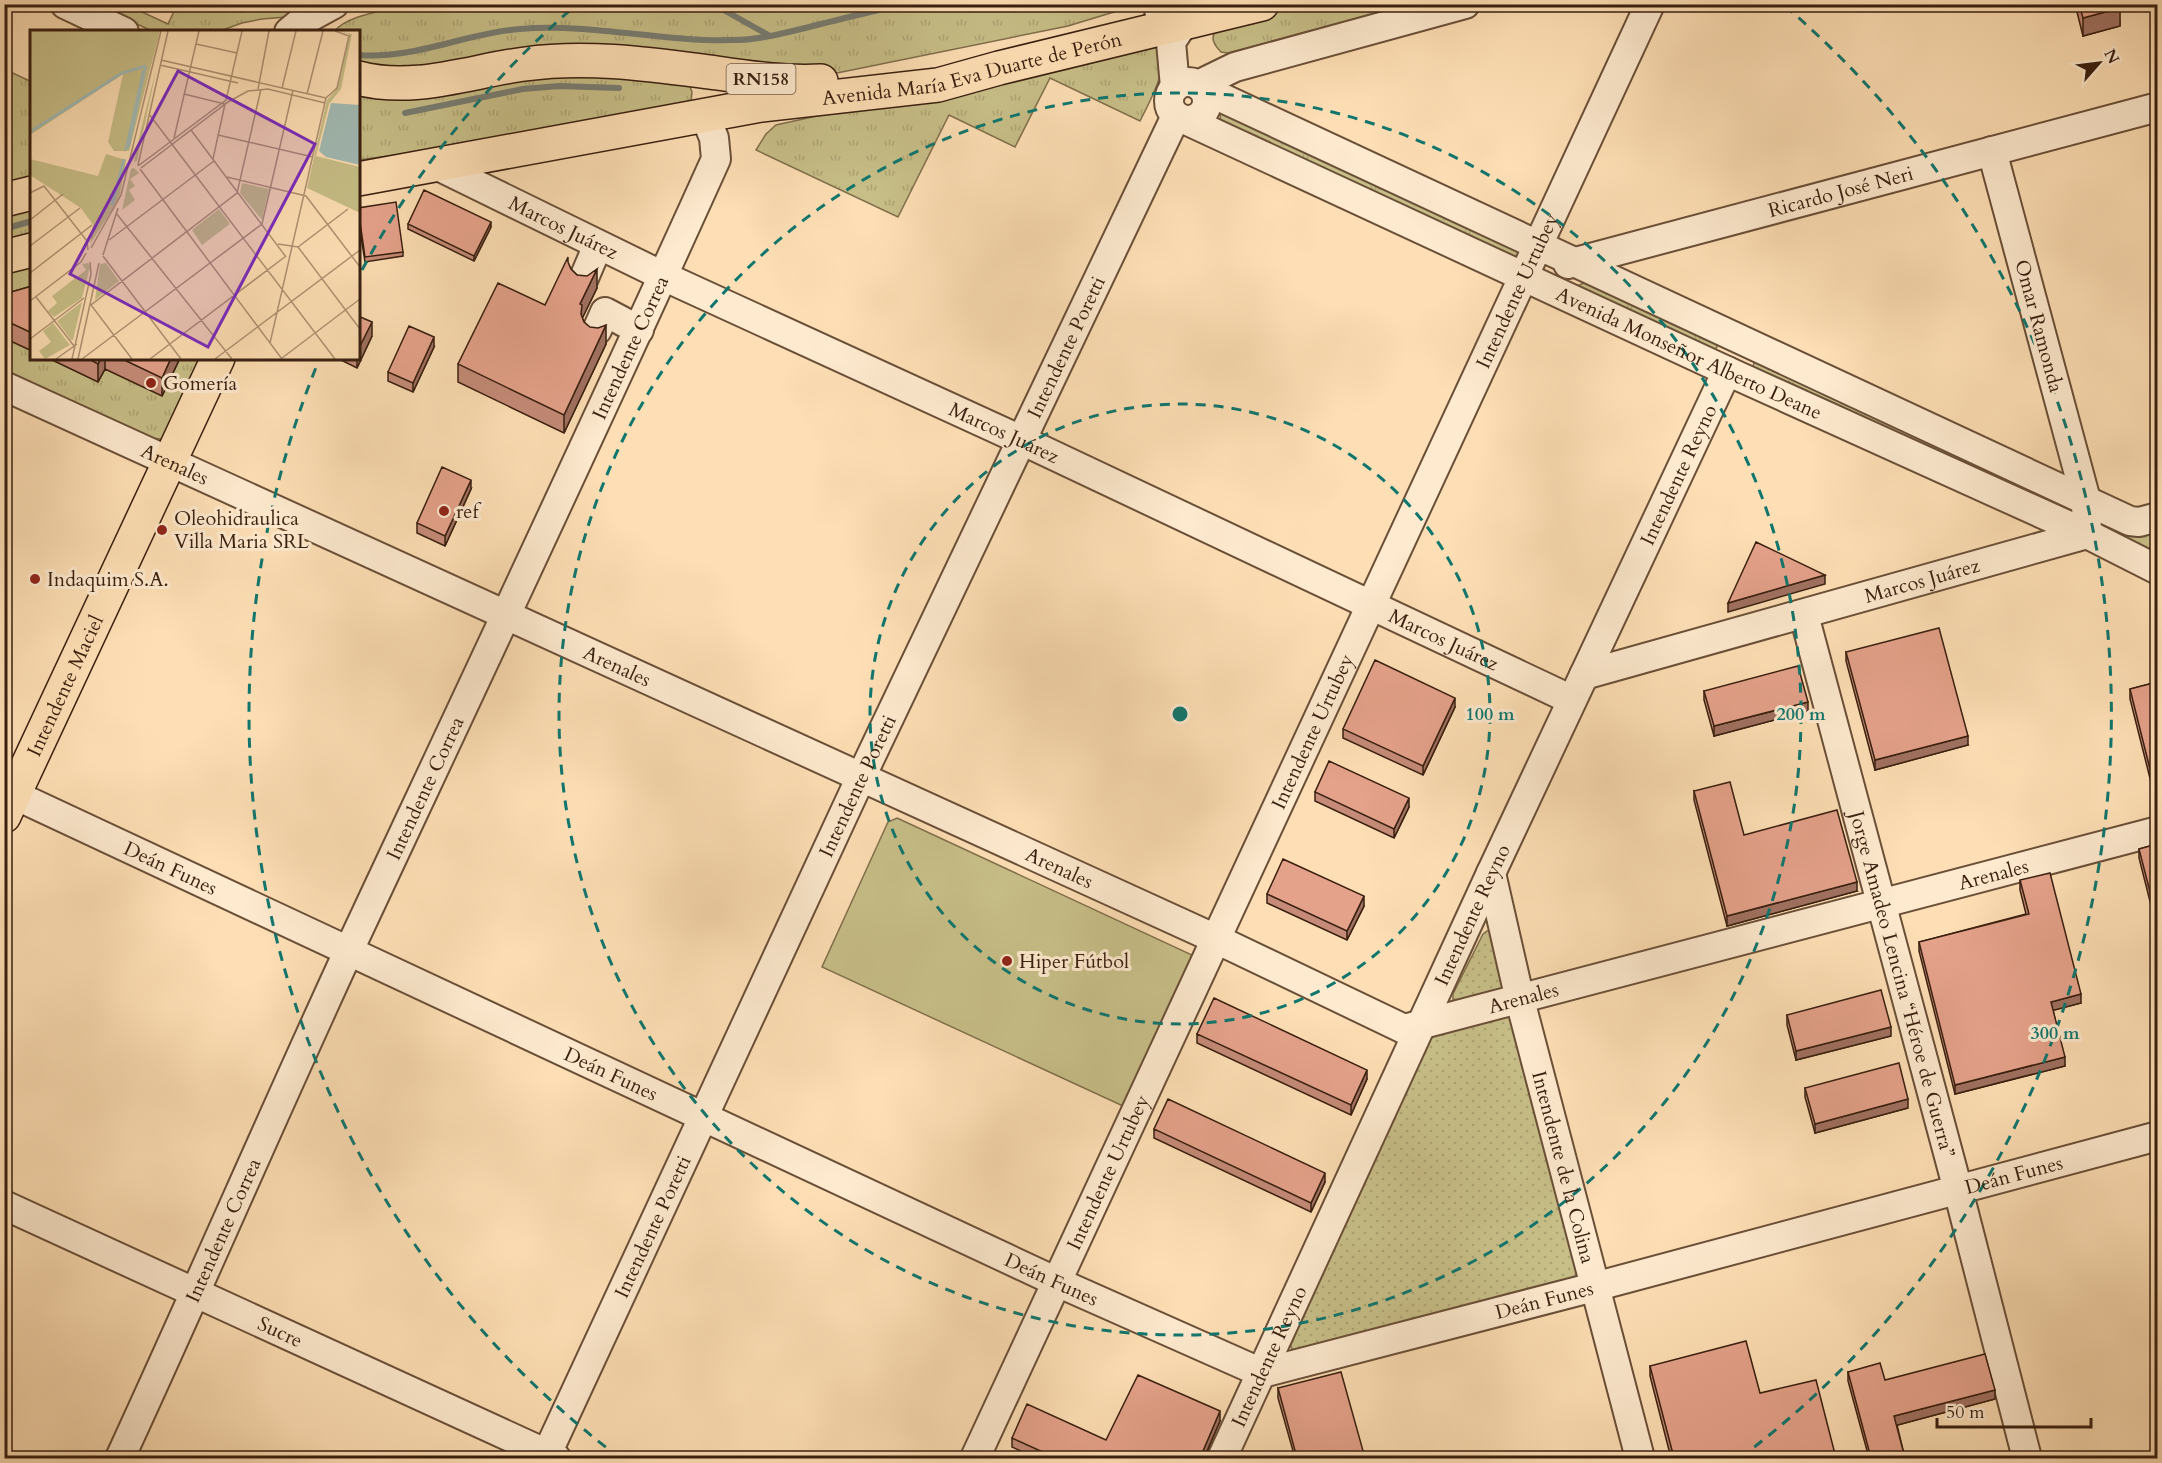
<svg xmlns="http://www.w3.org/2000/svg" width="2162" height="1463" viewBox="0 0 2162 1463" font-family="Cardo,serif">
<style>
.grass{fill:url(#grass-tufts);stroke:#806f4c;stroke-width:1.5}
.park{fill:url(#park-dots);stroke:#806f4c;stroke-width:1.5}
.garden{fill:#c8bf88;stroke:#806f4c;stroke-width:1.5}
.lines{fill:none;stroke-linecap:round;stroke-linejoin:round}
.stream{stroke:#787d73;stroke-width:6}
.minor-casing{stroke:#6a4f38;stroke-width:32}
.major-casing{stroke:#391f0f;stroke-width:36}
.highway-casing{stroke:#391f0f;stroke-width:36}
.minor{stroke:#feeacf;stroke-width:28}
.major{stroke:#fedfb5;stroke-width:33}
.highway{stroke:#fedfb5;stroke-width:33}
.wall{fill:#c58b78;stroke:#391f0f;stroke-width:1.5}
.shaded-wall{fill:#a07161;stroke:#391f0f;stroke-width:1.5}
.building{fill:#e5a28b;stroke:#391f0f;stroke-width:1.5}
.ring{fill:none;stroke:#0f766e;stroke-width:3;stroke-dasharray:10 8}
.poi-dot{fill:#8f2418;stroke:#feeacf;stroke-width:2}
.labels{text-anchor:middle;dominant-baseline:central;stroke-width:6;stroke-linejoin:round;paint-order:stroke}
.shield{fill:#feeacf;stroke:#745c49;stroke-width:1.5}
.shield-label{font-size:18px;font-weight:bold;fill:#391f0f}
.street-label{font-size:20px;fill:#391f0f;stroke:#feeacf}
.poi-label{font-size:20px;fill:#391f0f;stroke:#feeacf;text-anchor:start}
.inset-river{fill:none;stroke:#a2bbb5;stroke-width:3}
.inset-road{fill:none;stroke:#af9273;stroke-width:1.5}
.view{fill:#7b2cbf;fill-opacity:0.15;stroke:#7b2cbf;stroke-width:3}
.inset-edge{fill:none;stroke:#391f0f;stroke-width:3}
.centre{fill:#0f766e;stroke:#feeacf;stroke-width:3}
.ring-label{font-size:18px;text-anchor:middle;font-weight:bold;fill:#0f766e;stroke:#feeacf;stroke-width:6;stroke-linejoin:round;paint-order:stroke}
</style>
<defs>
<pattern id="grass-tufts" width="24" height="20" patternUnits="userSpaceOnUse" patternTransform="scale(1.5)"><rect width="24" height="20" fill="#c8bf88"/><path d="M3 7l-1-3M5 7V3M7 7l1-3M15 17l-1-3M17 17v-4M19 17l1-3" fill="none" stroke="#ada474"/></pattern>
<pattern id="park-dots" width="8" height="8" patternUnits="userSpaceOnUse" patternTransform="scale(1.5)"><rect width="8" height="8" fill="#c8bf88"/><path d="M2 2h.1M6 6h.1" fill="none" stroke="#ada474" stroke-width="1.8" stroke-linecap="round"/></pattern>
</defs>
<rect width="100%" height="100%" fill="#fedfb5"/>
<filter id="stains"><feTurbulence type="fractalNoise" baseFrequency=".00333" numOctaves="4"/><feColorMatrix values="0 0 0 0 .2 0 0 0 0 .09 0 0 0 0 .02 0 0 0 .5 -.17"/></filter>
<radialGradient id="worn" r=".72"><stop offset=".6" stop-color="#630" stop-opacity="0"/><stop offset="1" stop-color="#630" stop-opacity=".3"/></radialGradient>
<path class="grass" d="M409,4L1137,5L1068,26L837,73L424,69L359,65L358,32H334C345,15 389,10 409,4Z
M96,5H127L168,24L177,5H226L242,12L268,5H319L287,17L262,19L242,23L217,32L152,31Z
M1297,5H1408L1228,53L1221,52C1216,47 1209,38 1216,31C1228,19 1279,9 1297,5Z
M1142,44C1184,45 1149,102 1140,121L1050,78L1015,147L949,115L898,217L756,150L766,134L776,125Z
M4,69L32,82L31,181L4,189Z
M533,72L688,81L692,92L691,102L454,147L359,160L358,87Z
M1224,113L1521,250L1520,260L1221,122L1220,115Z
M31,207V239L5,249V216Z
M31,263L32,358L209,359L169,436L161,439L151,438L5,371L4,270Z
M1586,282L1716,341L1717,347L1714,351L1577,286Z
M1758,360L2068,507L2067,511L1753,368L1754,362Z"/>
<path class="park" d="M2116,527L2134,536L2157,530V560L2122,540Z
M1487,931H1491L1507,988L1453,1002V994L1483,934Z
M1507,1016L1511,1017L1579,1267L1578,1278L1293,1352L1290,1343L1428,1038Z"/>
<path class="garden" d="M897,818L1192,955L1123,1106L822,967L888,822Z"/>
<g class="lines">
<path class="stream" d="M713,4L770,36
M358,55C413,60 466,33 520,29C591,23 662,42 733,40C759,40 784,33 809,27C840,19 871,12 902,4
M405,113L523,89L559,86L619,88
M4,229L32,221"/>
<defs>
<g id="minor">
<path d="M65,4L124,32"/>
<path d="M1159,10L1164,4"/>
<path d="M289,32L301,22L334,4"/>
<circle cx="1188" cy="101" r="19"/>
<path d="M1198,85L1235,67L1465,4"/>
<path d="M1175,87L1171,42L1183,24"/>
<path d="M1203,89L2130,521L2139,522L2158,517"/>
<path id="s1" d="M1188,121L1727,371L2087,534L2158,570"/>
<path id="s2" d="M436,165L663,276L1021,440L1572,700"/>
<path id="s3" d="M1568,264L2158,107"/>
<path d="M584,278L598,245"/>
<path d="M597,330L605,312L639,330"/>
<path id="s4" d="M4,386L1216,939L1404,1029L2158,831"/>
<path id="s5" d="M1804,615L1958,1190L2027,1458"/>
<path id="s6" d="M1584,675L2087,534L2086,500L1992,151"/>
<path id="s7" d="M4,790L1057,1282L1262,1373L1594,1287L2158,1136"/>
<path id="s8" d="M1491,873L1520,1000L1640,1458"/>
<path id="s9" d="M4,1205L556,1458"/>
<path id="s10" d="M120,1458C198,1289 272,1117 350,948C473,685 597,423 716,159L714,138L705,116"/>
<path id="s11" d="M545,1458L861,777L1176,116"/>
<path id="s12" d="M975,1458L1650,4"/>
<path id="s13" d="M1222,1458L1491,873L1727,371"/>
</g>
<g id="major">
<path id="s14" d="M4,816L218,358"/>
</g>
<g id="highway">
<path d="M358,78C414,93 471,71 525,64C589,55 654,65 717,73C751,78 786,83 821,81"/>
<path id="s15" d="M358,179L761,105L938,85L999,68L1262,4"/>
<path d="M4,200L32,193"/>
<path d="M4,257L32,250"/>
</g>
</defs>
<use href="#minor" class="minor-casing"/>
<use href="#major" class="major-casing"/>
<use href="#highway" class="highway-casing"/>
<use href="#minor" class="minor"/>
<use href="#major" class="major"/>
<use href="#highway" class="highway"/>
</g>
<path class="wall" d="M2075,4H2119L2120,26L2083,36Z
M358,208L403,252V256L365,262L358,218Z
M408,224L491,227L474,261L408,229Z
M568,264L571,269L577,275L597,288L582,318L584,322L606,344L564,433L458,382V364L545,305Z
M32,286V351L4,338V294Z
M372,336L357,368L337,358H358Z
M434,347L413,392L388,381V372Z
M48,358H180L162,396L105,369L98,382Z
M471,489L445,546L417,533V523Z
M1846,652L1968,745L1875,770L1846,661Z
M2157,682V806L2130,699V689Z
M1704,691L1808,711L1714,736L1704,700Z
M1455,707L1423,775L1343,738V729Z
M1694,791L1744,835L1857,891L1727,926L1694,800Z
M1315,792L1409,807L1394,838L1315,801Z
M2157,844V929L2139,858V849Z
M2020,880L2081,1003L2053,1010L2065,1066L1955,1094L1919,951V942L2026,914L2020,890Z
M1267,894L1364,906L1347,940L1267,903Z
M1787,1015L1891,1036L1796,1060L1787,1025Z
M1197,1034L1367,1079L1351,1115L1197,1043Z
M1805,1088L1908,1108L1815,1133L1805,1097Z
M1154,1129L1325,1182L1311,1212L1154,1138Z
M1650,1366L1760,1393L1836,1458H1671L1650,1376Z
M1848,1372L1885,1380L1995,1399L1897,1425L1905,1458H1869L1848,1381Z
M1278,1388L1365,1458H1295L1278,1398Z
M1220,1421L1204,1458H1036L1012,1447V1438L1106,1440Z"/>
<path class="shaded-wall" d="M2120,8V26L2083,36V18Z
M491,222V227L474,261V256Z
M597,269V288L582,319V323L580,304Z
M372,322V336L357,368V358H358V350Z
M606,325V344L564,433V415Z
M434,337V347L413,392V383Z
M101,358H105V369L98,382V364Z
M171,358H180L162,396V378Z
M471,480V489L445,546V536Z
M1825,575V584L1728,612V603Z
M1455,698V707L1423,775V766Z
M1808,702V711L1714,736V726Z
M1968,736V745L1875,770V760Z
M1409,798V807L1394,838V829Z
M1857,882V891L1727,926V916Z
M1364,896V906L1347,940V931Z
M2081,994V1003L2051,1011V1002Z
M1891,1027V1036L1796,1060V1051Z
M2065,1057V1066L1955,1094V1085Z
M1367,1070V1079L1351,1115V1105Z
M1908,1099V1108L1815,1133V1124Z
M1325,1173V1182L1311,1212V1203Z
M1995,1390V1399L1894,1426V1416Z
M1220,1411V1421L1204,1458H1200Z"/>
<path class="building" d="M2079,4H2119L2120,8L2083,18Z
M424,190L491,222L474,256L408,224Z
M396,202L403,252L365,257L358,208Z
M568,257V262L571,269L577,275L587,276L597,269L580,304L582,305L581,314L584,322L590,327L598,328L606,325L564,415L458,364L498,283L545,305Z
M32,286V333L4,320V294Z
M358,316L372,322L358,350Z
M409,326L434,337L413,383L388,372Z
M87,358H101L98,364Z
M120,358H171L162,378Z
M442,467L471,480L445,536L417,523Z
M1756,542L1825,575L1728,603Z
M1939,628L1968,736L1875,760L1846,652Z
M1375,660L1455,698L1423,766L1343,729Z
M1798,666L1808,702L1714,726L1704,691Z
M2157,682V797L2130,689Z
M1329,761L1409,798L1394,829L1315,792Z
M1730,782L1744,835L1837,810L1857,882L1727,916L1694,791Z
M2157,844V919L2139,849Z
M1283,859L1364,896L1347,931L1267,894Z
M2050,873L2081,994L2051,1002L2065,1057L1955,1085L1919,942L2029,914L2020,880Z
M1881,990L1891,1027L1796,1051L1787,1015Z
M1214,998L1367,1070L1351,1105L1197,1034Z
M1899,1063L1908,1099L1815,1124L1805,1088Z
M1168,1099L1325,1173L1311,1203L1154,1129Z
M1746,1341L1760,1393L1816,1380L1836,1458H1674L1650,1366Z
M1985,1354L1995,1390L1894,1416L1905,1458H1871L1848,1372L1880,1363L1885,1380Z
M1341,1372L1365,1458H1297L1278,1388Z
M1138,1375L1220,1411L1200,1458H1056L1012,1438L1027,1404L1106,1440Z"/>
<g class="ring">
<circle cx="1180" cy="714" r="310"/>
<circle cx="1180" cy="714" r="621"/>
<path d="M620 1458A931 931 0 0 1 317 365M362 270A931 931 0 0 1 575 6M1785 6A931 931 0 0 1 1740 1458"/>
</g>
<g class="poi-dot">
<circle cx="151" cy="383" r="6"/>
<circle cx="444" cy="511" r="6"/>
<circle cx="162" cy="530" r="6"/>
<circle cx="35" cy="579" r="6"/>
<circle cx="1007" cy="961" r="6"/>
</g>
<g class="labels">
<rect class="shield" x="726.5" y="64" width="69" height="30" rx="4.5"/>
<g class="shield-label">
<text x="761" y="79">RN158</text>
</g>
<g class="street-label">
<text stroke="none"><textPath href="#s15" startOffset="624">Avenida María Eva Duarte de Perón</textPath></text>
<text stroke="none"><textPath href="#s3" startOffset="282">Ricardo José Neri</textPath></text>
<text stroke="none"><textPath href="#s2" startOffset="142">Marcos Juárez</textPath></text>
<text stroke="none"><textPath href="#s12" startOffset="1287">Intendente Urtubey</textPath></text>
<text transform="translate(2039 326) rotate(75)">Omar Ramonda</text>
<text stroke="none"><textPath href="#s10" startOffset="1222">Intendente Correa</textPath></text>
<text stroke="none"><textPath href="#s11" startOffset="1227">Intendente Poretti</textPath></text>
<text stroke="none"><textPath href="#s1" startOffset="552">Avenida Monseñor Alberto Deane</textPath></text>
<text stroke="none"><textPath href="#s2" startOffset="628">Marcos Juárez</textPath></text>
<text stroke="none"><textPath href="#s4" startOffset="188">Arenales</textPath></text>
<text stroke="none"><textPath href="#s13" startOffset="1084">Intendente Reyno</textPath></text>
<text stroke="none"><textPath href="#s6" startOffset="351">Marcos Juárez</textPath></text>
<text stroke="none"><textPath href="#s2" startOffset="1114">Marcos Juárez</textPath></text>
<text stroke="none"><textPath href="#s4" startOffset="674">Arenales</textPath></text>
<text stroke="none"><textPath href="#s14" startOffset="144">Intendente Maciel</textPath></text>
<text stroke="none"><textPath href="#s12" startOffset="801">Intendente Urtubey</textPath></text>
<text stroke="none"><textPath href="#s11" startOffset="741">Intendente Poretti</textPath></text>
<text stroke="none"><textPath href="#s10" startOffset="736">Intendente Correa</textPath></text>
<text stroke="none"><textPath href="#s7" startOffset="184">Deán Funes</textPath></text>
<text stroke="none"><textPath href="#s4" startOffset="1160">Arenales</textPath></text>
<text stroke="none"><textPath href="#s4" startOffset="2150">Arenales</textPath></text>
<text stroke="none"><textPath href="#s13" startOffset="598">Intendente Reyno</textPath></text>
<text stroke="none"><textPath href="#s5" startOffset="382">Jorge Amadeo Lencina “Héroe de Guerra”</textPath></text>
<text stroke="none"><textPath href="#s4" startOffset="1664">Arenales</textPath></text>
<text stroke="none"><textPath href="#s7" startOffset="670">Deán Funes</textPath></text>
<text stroke="none"><textPath href="#s8" startOffset="303">Intendente de la Colina</textPath></text>
<text stroke="none"><textPath href="#s12" startOffset="315">Intendente Urtubey</textPath></text>
<text stroke="none"><textPath href="#s7" startOffset="2164">Deán Funes</textPath></text>
<text stroke="none"><textPath href="#s11" startOffset="255">Intendente Poretti</textPath></text>
<text stroke="none"><textPath href="#s10" startOffset="250">Intendente Correa</textPath></text>
<text stroke="none"><textPath href="#s7" startOffset="1156">Deán Funes</textPath></text>
<text stroke="none"><textPath href="#s7" startOffset="1678">Deán Funes</textPath></text>
<text stroke="none"><textPath href="#s9" startOffset="304">Sucre</textPath></text>
<text stroke="none"><textPath href="#s13" startOffset="112">Intendente Reyno</textPath></text>
</g>
<g class="poi-label">
<text x="163" y="383">Gomería</text>
<text x="456" y="511">ref</text>
<text x="174" y="518">Oleohidraulica<tspan x="174" dy="23">Villa Maria SRL</tspan></text>
<text x="47" y="579">Indaquim S.A.</text>
<text x="1019" y="961">Hiper Fútbol</text>
</g>
</g>
<g transform="translate(30 30)">
<rect width="330" height="330" fill="#fedfb5"/>
<path d="M0,1H130L99,121H84L78,112L93,44L0,105ZM308,1L322,4L311,59L299,74L286,126L330,137V183L277,158L297,70L306,60L319,4ZM127,36L107,131L104,132L111,99ZM76,124L96,130L89,169L60,214L63,195L51,178L0,145V129L68,146ZM104,138L109,143L100,149L105,156L99,160L105,170L92,180L101,139ZM58,233L60,237L52,268L24,287L18,281L27,273L22,266L56,240L52,234ZM76,233L89,251L65,270L70,234ZM52,272L43,310H41L27,291ZM23,293L40,315L15,329L9,321L21,312L13,301Z" fill="#c8bf88"/>
<path d="M0,1H30L49,26L23,37L0,31Z" fill="#c8bf88"/>
<path d="M212,153L239,159L232,190L210,163Z" fill="#c8bf88"/>
<path d="M189,179L200,194L172,215L162,200Z" fill="#c8bf88"/>
<path d="M117,36L100,117L94,122L112,41ZM301,73L330,75V135L296,127L289,121Z" fill="#a2bbb5"/>
<path class="inset-river" d="M0,102L92,43L116,36M82,175L94,129"/>
<path class="inset-road" d="M166,14L207,23M131,30L296,68M130,35L208,53M252,58L266,1M228,59L239,1M154,64L195,74L183,129M277,64L293,1M119,84L305,329M161,100L256,227M188,105L283,127M144,108L169,1M108,135L138,1M108,136L196,70L212,1M111,138L198,72L218,61L238,59L295,73M110,139L252,329M197,147L276,166L330,237M0,163L14,156L57,211L58,220M86,183L202,329M0,190L33,164M79,210L184,131M248,214L268,217L318,179M0,216L50,178M268,217L330,299M61,218L91,165L131,1M73,225L88,178M73,226L151,329M0,243L62,195M6,267L44,316M0,271L51,232L56,223M0,309L54,268M240,313L296,68L307,58L319,6L305,1M252,328L330,269M26,329L47,314M42,329L61,244L60,232M48,329L69,233M52,329L232,194L263,60M102,329L61,275L207,163L231,59M120,329L256,226M185,329L330,220"/>
<path class="view" d="M148,41L285,114L178,317L40,244Z"/>
<rect width="330" height="330" class="inset-edge"/>
</g>
<circle cx="1180" cy="714" r="9" class="centre"/>
<g class="ring-label">
<text x="1490" y="720">100 m</text>
<text x="1801" y="720">200 m</text>
<text x="2055" y="1039">300 m</text>
</g>
<rect width="2162" height="1463" fill="none" stroke="#fedfb5" stroke-width="24"/>
<rect x="6" y="6" width="2150" height="1451" fill="none" stroke="#391f0f" stroke-width="3"/>
<rect x="12" y="12" width="2138" height="1439" fill="none" stroke="#391f0f" stroke-width="1.5"/>
<g transform="translate(2099 63) rotate(62)" stroke="#feeacf" stroke-width="4.5" paint-order="stroke">
<path d="M0-4.5L10 22L0 15L-10 22Z" fill="#391f0f"/>
<text y="-9" font-size="16" font-weight="bold" text-anchor="middle" fill="#391f0f">N</text>
</g>
<path d="M1937 1418v9h154v-9" fill="none" stroke="#391f0f" stroke-width="3"/>
<text x="1946" y="1418" font-size="18" fill="#391f0f" stroke="#feeacf" stroke-width="4.5" paint-order="stroke">50 m</text>
<rect width="100%" height="100%" filter="url(#stains)"/>
<rect width="100%" height="100%" fill="url(#worn)"/>
</svg>
